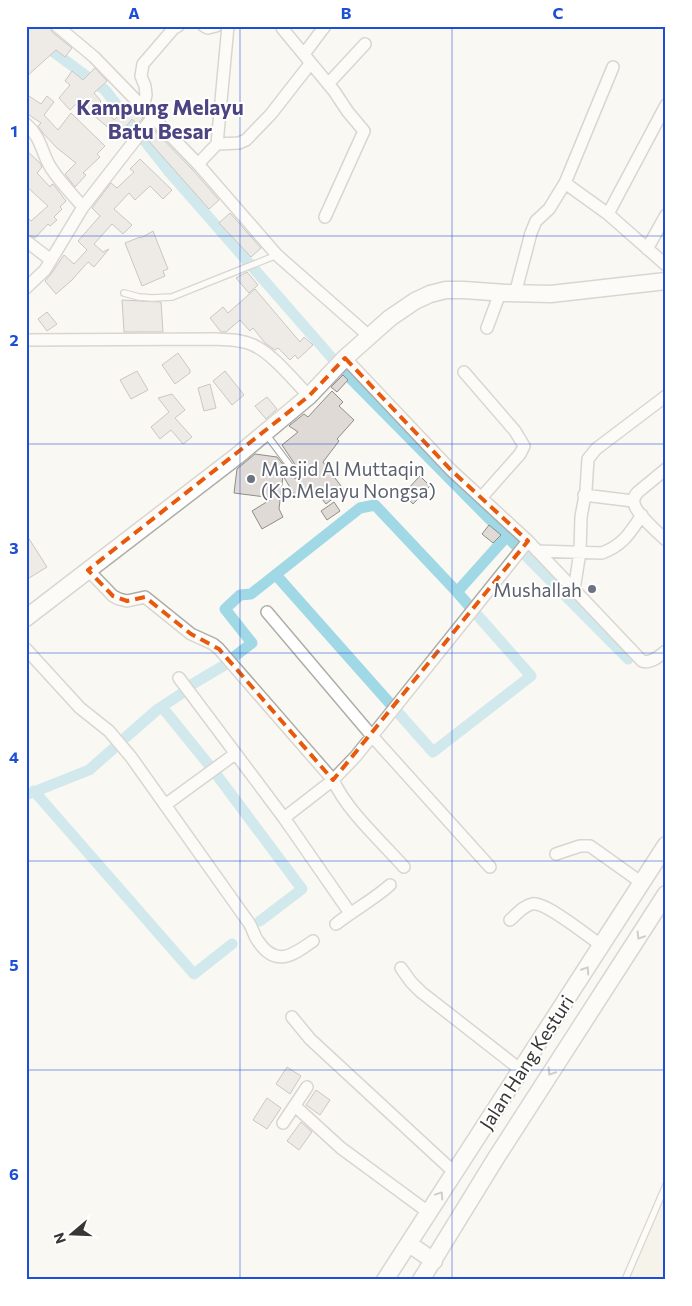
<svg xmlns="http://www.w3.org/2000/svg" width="692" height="1306" viewBox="0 0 692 1306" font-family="Commissioner,sans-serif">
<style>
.built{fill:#efede0}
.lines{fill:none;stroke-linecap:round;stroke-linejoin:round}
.canal{stroke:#a0d8e5;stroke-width:11}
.building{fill:#dfdad6;stroke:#918c88}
.lane-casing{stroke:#aeaea8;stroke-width:8}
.street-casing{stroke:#aeaea8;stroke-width:14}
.secondary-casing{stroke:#aeaea8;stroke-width:19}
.lane{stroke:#fff;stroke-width:5.5}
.street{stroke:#fff;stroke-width:11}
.secondary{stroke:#fff;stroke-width:16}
.oneway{stroke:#9b9b9a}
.marked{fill:none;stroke:#e8590c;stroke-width:4;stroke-dasharray:10 6;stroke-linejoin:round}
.grid{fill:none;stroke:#1d4ed8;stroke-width:1;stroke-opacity:0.55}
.worship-dot{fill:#6b7280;stroke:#fff;stroke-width:2}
.labels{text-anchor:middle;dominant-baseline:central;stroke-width:4;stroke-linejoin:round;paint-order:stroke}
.worship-label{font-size:19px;fill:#5b616d;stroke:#fff;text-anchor:start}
.street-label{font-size:19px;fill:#373735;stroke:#fff}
.quarter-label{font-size:21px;font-weight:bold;fill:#4c4381;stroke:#fff}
.neatline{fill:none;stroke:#1d4ed8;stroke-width:2}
.grid-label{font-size:16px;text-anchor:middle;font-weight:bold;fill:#1d4ed8}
</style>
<rect width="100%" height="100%" fill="#f9f8f2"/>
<path class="built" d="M666,1177V1280H621Z"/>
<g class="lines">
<path class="canal" d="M43,44L105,90L170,173L346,374L628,659
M276,575L433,752L531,676L457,592
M235,656L252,643L225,609L240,595L251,594L360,508L375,505L457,592L507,536
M191,685L223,666
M162,707L209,765
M126,737L158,709L181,694
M216,774L302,889L260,921
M34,791L194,974L232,944
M26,795L89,770L113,749"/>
</g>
<path class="building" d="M26,26H50L52,32L72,48L65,57L56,50L26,77Z
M95,68L107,81L94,93L101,101L100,102L114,120L130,105L143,118L137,125L132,119L118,136L78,102L70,110L59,98L70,85L65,81L72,71L83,80Z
M26,94L41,104L47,96L54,102L44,115L58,130L71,113L105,146L97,154L100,157L83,173L86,175L75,187L65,174L76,163L57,148L42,132L38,126L41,123L26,113Z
M153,129L192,169L219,200L209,209L146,138Z
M26,150L40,163L42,167L37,173L50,187L52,184L54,185L66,201L60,207L62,209L54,217L57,220L50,226L48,224L35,238L26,234V216L31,221L48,206L26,186Z
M140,159L172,190L163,199L150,186L135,200L129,193L114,209L132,225L123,234L112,224L94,244L103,252L109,249L94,267L88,262L72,280L56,294L45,281L51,274L64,255L74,264L87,250L78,241L100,216L92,208L111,183L117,188L134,172L130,169Z
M230,213L261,248L251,257L219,223Z
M153,231L168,269L163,271L165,276L142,286L125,243L140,237L141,238Z
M247,272L258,285L249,293L236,278Z
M255,289L300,342L304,337L313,345L298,359L295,355L290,360L278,348L275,350L265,343L253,328L250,331L240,320L226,332H221L210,318L223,307L228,313Z
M122,300L161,302L163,332H124Z
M47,312L57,324L47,331L38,319Z
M178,353L190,370V373L175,384L162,365Z
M137,371L148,390L131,399L120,380Z
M225,371L244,395L232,405L213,381Z
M343,375L348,380L337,392L331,387Z
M210,384L216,408L204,411L198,388Z
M332,391L343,402L339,406L354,420L337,439L339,441L323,462L344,490L326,504L312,487L296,497L283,476L279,509L283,517L262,529L252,511L273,498L234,493L237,469L255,454L277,457L293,477L296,479L299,477L300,472L282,445L298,432L289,426L290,425L304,414L308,417Z
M172,394L185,410L175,418L192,437L183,444L171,430L160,439L151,427L169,412L158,398Z
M267,397L277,409L266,419L255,406Z
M420,476L430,486L413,504L403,494Z
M334,502L340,511L327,520L321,511Z
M489,525L501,535L493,543L482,534Z
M26,534L47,567L26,580Z
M287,1067L301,1076L290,1094L276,1084Z
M316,1090L330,1100L320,1115L306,1105Z
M267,1098L281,1108L267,1129L253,1120Z
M301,1122L312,1132L299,1150L287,1141Z"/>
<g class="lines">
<defs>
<path id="lane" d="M124,293L139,297L152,298L172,297L277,255
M266,434L296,474
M625,1280L666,1185"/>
<path id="street" d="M57,26L94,57L198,164L277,255L369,336
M204,26L208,28L216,26
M282,28L334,91L348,112L364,131L325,217
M304,54L325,26
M328,84L365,44
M143,108L146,95L145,86L141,76L143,64L174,28L178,26
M26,124C42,138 41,152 51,168C60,182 72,194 83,207L153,117
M217,144L228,26
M198,164L217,144L239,143L246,140L271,114L310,64
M565,183L608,214L666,265
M608,214L666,105
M26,241L51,260
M647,249L666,215
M26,288L45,270L83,207
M515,294L531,233L536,221L549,209L565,183L613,67
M487,328L500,293
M26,340L214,339C227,340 241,339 253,345C273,354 293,380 309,396
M345,358L451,470L528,541L642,661C651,664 659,656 666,651
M464,372L515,431L524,446L520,454L481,498
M666,469L638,492C635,495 633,498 634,503C635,512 658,533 666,540
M584,495L633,501
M537,551L602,553C623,545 630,533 642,515
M88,570L113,596L119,599L127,601L145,597L191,634L213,644L219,649L333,780C347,811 381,841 404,867
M574,590L580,552L581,517L586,490L588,459L596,449L666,396
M267,612L372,736L490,867
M26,649L80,708L109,731L131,757L249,923C253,929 254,936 258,941C276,968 293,955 313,941
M179,678L284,818L350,913
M165,805L235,754
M284,818L333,780L356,756L528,541
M556,854L580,846H590L642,883
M510,920C517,914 523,906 532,904C545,901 589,937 602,946
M336,924C354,910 373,900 390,885
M401,968L411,982L421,992L521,1070
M292,1017L310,1039L455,1173
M295,1106L341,1148L428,1212
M283,1123L307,1087"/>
<path id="secondary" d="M26,618L237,456L309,396L345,358L390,318L415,301L430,294L446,290H464L506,293L551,294L666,281
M409,1244L434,1261
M385,1280L666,845
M421,1280L496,1158L666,894"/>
</defs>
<use href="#lane" class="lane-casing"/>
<use href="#street" class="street-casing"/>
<use href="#secondary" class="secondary-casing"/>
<use href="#lane" class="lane"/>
<use href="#street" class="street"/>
<use href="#secondary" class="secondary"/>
</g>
<defs><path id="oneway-chevron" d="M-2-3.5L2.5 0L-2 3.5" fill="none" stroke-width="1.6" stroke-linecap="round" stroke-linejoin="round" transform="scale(1.25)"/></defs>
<g class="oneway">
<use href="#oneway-chevron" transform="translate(640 936) rotate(122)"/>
<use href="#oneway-chevron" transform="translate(586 970) rotate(-57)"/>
<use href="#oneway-chevron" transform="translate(551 1072) rotate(123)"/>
<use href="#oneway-chevron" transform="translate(440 1195) rotate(-56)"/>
</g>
<path d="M0 0H692V1306H0ZM345,358L451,470L528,541L333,780L219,649L191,634L145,597L127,601L113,596L88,570L309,396Z" fill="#f9f8f2" fill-opacity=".55" fill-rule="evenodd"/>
<path class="marked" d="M345,358L451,470L528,541L333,780L219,649L191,634L145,597L127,601L113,596L88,570L309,396Z"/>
<path class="grid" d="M240,26V1280M452,26V1280M26,236H666M26,444H666M26,653H666M26,861H666M26,1070H666"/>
<g class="worship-dot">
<circle cx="251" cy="479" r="5"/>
<circle cx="592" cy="589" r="5"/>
</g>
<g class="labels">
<g class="worship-label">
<text x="261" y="468">Masjid Al Muttaqin<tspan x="261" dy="22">(Kp.Melayu Nongsa)</tspan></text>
<text x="582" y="589" text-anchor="end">Mushallah</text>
</g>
<g class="street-label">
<text transform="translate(526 1062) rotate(-57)">Jalan Hang Kesturi</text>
</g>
<g class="quarter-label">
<text x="160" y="106">Kampung Melayu<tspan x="160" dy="24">Batu Besar</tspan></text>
</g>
</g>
<rect width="692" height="1306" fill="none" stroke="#ffffff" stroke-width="55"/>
<g transform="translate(72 1234) rotate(251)" stroke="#ffffff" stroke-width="4" paint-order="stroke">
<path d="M0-4L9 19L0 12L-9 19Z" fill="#373735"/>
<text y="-8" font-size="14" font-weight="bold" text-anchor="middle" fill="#373735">N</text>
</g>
<rect x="28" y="28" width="636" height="1250" class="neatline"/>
<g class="grid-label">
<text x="134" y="19">A</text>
<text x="346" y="19">B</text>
<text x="558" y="19">C</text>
<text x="14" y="137">1</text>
<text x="14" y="346">2</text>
<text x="14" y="554">3</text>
<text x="14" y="763">4</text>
<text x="14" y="971">5</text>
<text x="14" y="1180">6</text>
</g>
</svg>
